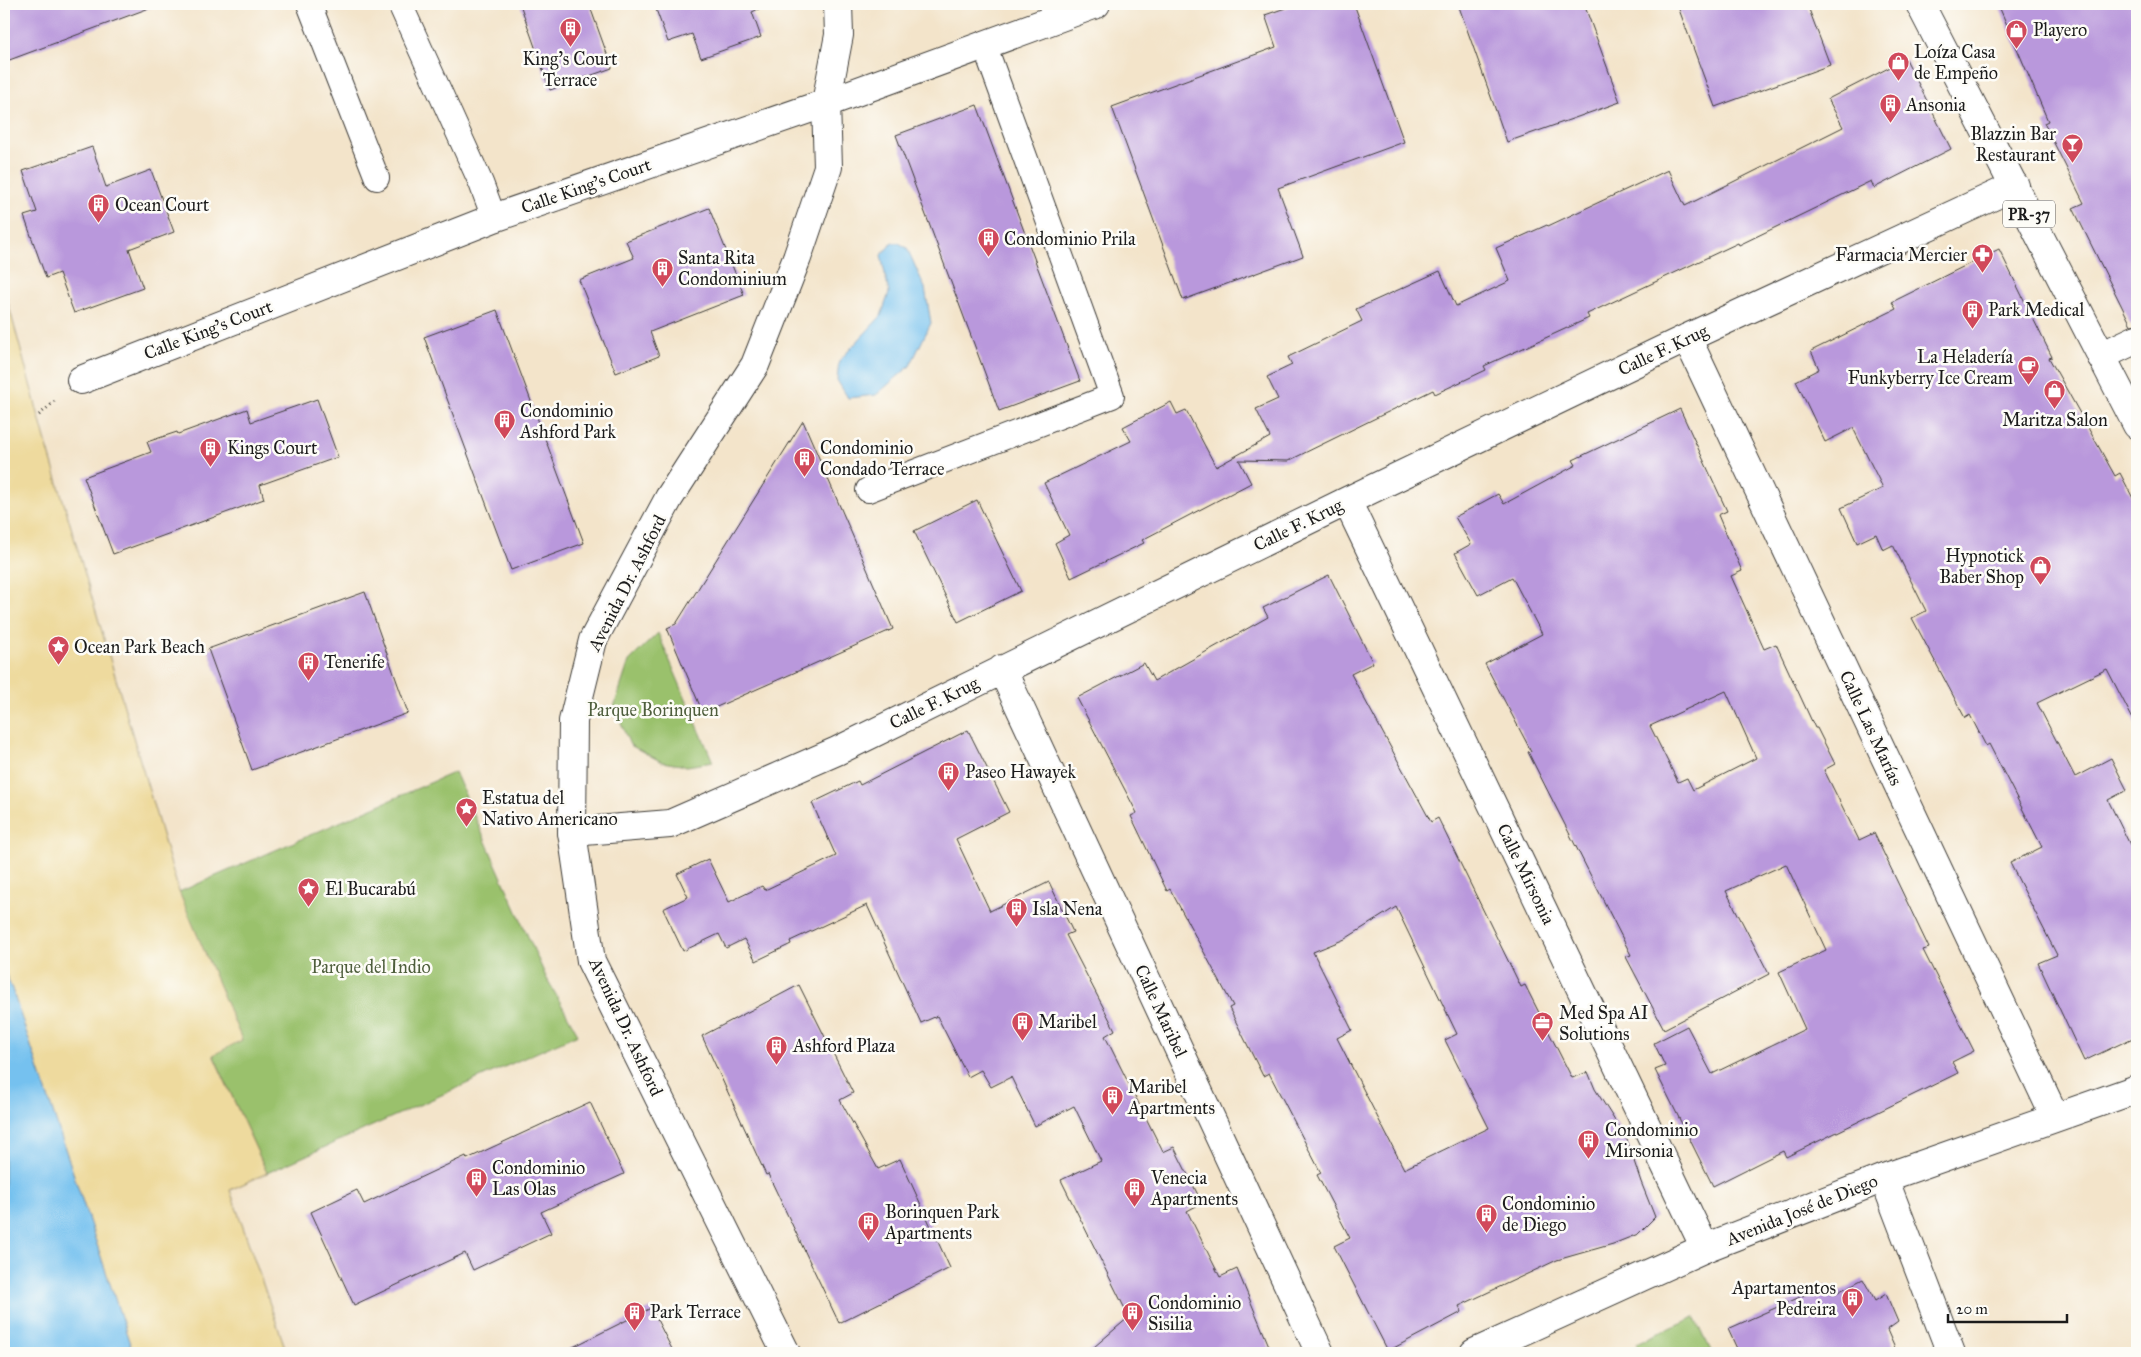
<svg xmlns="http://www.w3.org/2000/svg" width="2141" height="1357" viewBox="0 0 2141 1357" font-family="'IM FELL Great Primer',serif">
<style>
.green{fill:#9ac16c;stroke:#5b6e44}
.sand{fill:#eeda9e;stroke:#857b5d}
.water{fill:#75c1ef;stroke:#486e86}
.building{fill:#b998dc;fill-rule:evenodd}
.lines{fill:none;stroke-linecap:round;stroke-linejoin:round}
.service-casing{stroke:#3c3a36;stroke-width:26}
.minor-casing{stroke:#3c3a36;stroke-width:30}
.tertiary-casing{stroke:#3c3a36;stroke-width:30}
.primary-casing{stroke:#3c3a36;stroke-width:30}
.path{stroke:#3c3a36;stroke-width:3;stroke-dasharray:1 4;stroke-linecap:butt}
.service{stroke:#fff;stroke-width:24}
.minor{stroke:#fff;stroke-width:28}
.tertiary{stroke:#fff;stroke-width:28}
.primary{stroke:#fff;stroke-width:28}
.labels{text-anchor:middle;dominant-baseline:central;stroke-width:5;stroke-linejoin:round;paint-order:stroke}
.shield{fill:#fdfcf7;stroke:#605f5e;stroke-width:1}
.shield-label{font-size:16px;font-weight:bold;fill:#1c1c1c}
.poi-label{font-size:18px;fill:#1c1c1c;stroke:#fdfcf7;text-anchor:start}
.street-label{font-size:18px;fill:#1c1c1c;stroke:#fdfcf7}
.park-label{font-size:18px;fill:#4e5e3c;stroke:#fdfcf7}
</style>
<rect width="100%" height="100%" fill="#fdfcf7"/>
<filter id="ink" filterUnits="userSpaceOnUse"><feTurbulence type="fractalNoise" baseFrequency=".02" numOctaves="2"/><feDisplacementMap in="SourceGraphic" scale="10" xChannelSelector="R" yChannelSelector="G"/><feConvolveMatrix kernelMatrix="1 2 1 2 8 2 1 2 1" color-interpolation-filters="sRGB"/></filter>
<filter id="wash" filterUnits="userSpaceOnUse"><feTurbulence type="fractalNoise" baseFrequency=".0096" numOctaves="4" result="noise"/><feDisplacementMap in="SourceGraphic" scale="20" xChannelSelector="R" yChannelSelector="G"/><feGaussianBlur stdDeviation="1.12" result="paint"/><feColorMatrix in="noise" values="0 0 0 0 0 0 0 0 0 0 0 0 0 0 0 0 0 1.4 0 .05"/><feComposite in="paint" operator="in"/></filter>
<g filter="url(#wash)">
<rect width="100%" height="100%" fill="#f3e4ca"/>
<path class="green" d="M658,633L713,762L687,766L662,762L630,745L614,707L629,661Z
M455,772L546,977L578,1034L267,1173L213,1054L242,1040L179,892Z
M1695,1317L1712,1353H1641L1636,1343Z"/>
<path class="sand" d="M4,288L45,439L179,892L242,1040L213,1055L267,1173L230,1190L287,1353H133L12,989L4,971Z"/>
<path class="water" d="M892,243H899L907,248L925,288L931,323L910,366L876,395L848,398L837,380L839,361L881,316L889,293L881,255Z
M4,971L12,989L133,1353H4Z"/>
<g id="blocks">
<path class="building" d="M4,4H151L152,7L4,62Z
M520,4H589L612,68L550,90Z
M654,4H762L763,7L752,12L761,37L701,58L692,34L668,42Z
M1297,4H1354L1404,142L1278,188L1303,256L1183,300L1112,107L1276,47L1265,15Z
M1458,4H1584L1620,102L1507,142Z
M1677,4H1807L1830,65L1715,107Z
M1998,4H2132L2137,17V324L2131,325L2073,208L2084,203L2044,123L2048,121Z
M1906,59L1951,149L1874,188L1871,181L1739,245L1738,243L1587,314L1589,318L1484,366L1486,370L1435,394L1433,390L1288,461L1239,460L1251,483L1142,540L1144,543L1071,578L1055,543L1069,535L1044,483L1131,441L1123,427L1171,402L1177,414L1186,410L1216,467L1270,437L1256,409L1278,399L1267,377L1292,365L1288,357L1362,321L1356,309L1440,271L1456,306L1510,281L1496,248L1547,225L1548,226L1668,170L1685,206L1843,127L1828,99Z
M977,105L1080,381L999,411L896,135Z
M92,147L106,187L151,170L174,232L129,249L143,288L74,313L59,273L46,278L24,216L37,212L23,171Z
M709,208L744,295L650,332L659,356L616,373L579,280L634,258L626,241Z
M1999,249L2052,357L2049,358L2115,476L2120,473L2137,506V727L2107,669L2037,703L2075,777L2111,758L2127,790L2108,800L2137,859V1036L2084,1061L2038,963L2057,955L2010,863L2042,847L1989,744L1986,746L1970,715L1965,718L1912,618L1926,611L1893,545L1883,550L1876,534L1857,543L1841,508L1883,488L1853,428L1825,442L1796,381L1819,369L1811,351L1896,309L1892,302Z
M497,310L584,543L511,570L424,337Z
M317,399L338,457L260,485L264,499L113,554L84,477L151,452L147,442L177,432L178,434L247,409L251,422Z
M1680,409L1727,511L1718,515L1742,571L1731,576L1764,649L1776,644L1815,728H1817L1835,764L1824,770L1859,840L1874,833L1929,948L1923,950L1974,1051L1952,1062L1958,1073L1786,1157L1783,1151L1713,1186L1655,1070L1665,1066L1654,1043L1687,1026L1712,1074L1805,1029L1779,972L1826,950L1786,864L1726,891L1769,974L1664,1029L1626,957L1631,955L1528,752L1531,751L1485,664L1542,634L1512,577L1478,595L1455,553L1471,544L1455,517L1498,494L1504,504L1576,465L1573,460ZM1726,691L1756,758L1693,790L1687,778L1678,782L1650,726Z
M803,421L893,629L703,713L667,628L676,624Z
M977,500L1021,591L958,622L914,531Z
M1329,575L1373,663L1351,674L1431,822L1438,818L1521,987L1525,985L1572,1078L1588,1072L1595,1089L1627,1140L1641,1182L1655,1217L1638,1234L1613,1244L1557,1260L1459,1306L1462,1312L1388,1351L1334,1246L1350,1238L1317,1175L1321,1173L1269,1073L1263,1076L1229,1008L1233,1006L1170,889L1167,891L1131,816L1137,813L1077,698L1144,663L1154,681L1268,617L1263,608ZM1396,907L1457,1034L1445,1040L1489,1128L1404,1169L1337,1038L1352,1030L1313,952L1345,939Z
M365,592L408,713L252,770L208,649Z
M968,730L1009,812L956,839L990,911L1049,882L1073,932L1066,935L1115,1030L1105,1036L1163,1152L1174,1147L1202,1203L1187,1211L1220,1277L1237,1269L1272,1353H1087L1129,1317L1061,1180L1101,1161L1074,1106L1035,1126L1011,1077L991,1087L981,1070L968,1077L937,1016L921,1023L867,905L790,941L791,944L756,961L744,939L726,948L719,934L683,951L663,909L688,897L677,874L708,859L729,902L762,886L765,890L836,856L812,803L858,781L860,785Z
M799,985L853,1093L840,1100L878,1169L900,1159L950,1268L839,1323L768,1174L766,1175L702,1036Z
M590,1102L624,1174L541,1212L551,1233L473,1270L465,1253L354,1305L311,1212L357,1190L364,1204L466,1156L467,1159Z
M1863,1279L1875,1301L1886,1294L1898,1322L1887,1330L1897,1353H1739L1728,1329L1827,1285L1832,1295Z
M651,1308L674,1353H561Z"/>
</g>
</g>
<g filter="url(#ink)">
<use href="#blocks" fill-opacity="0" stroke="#3c3a36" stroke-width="1"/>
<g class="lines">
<defs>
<path id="service" d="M309,4L377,178
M400,4L481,183L494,218
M868,490L1112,396L984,44"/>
<path id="minor" d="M1687,338L2055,1117
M81,380L494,218L826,103L1096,4
M1347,501L1705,1248
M1002,669L1320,1353
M572,832L670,824L837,751L1347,501L1687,338L2015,186
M1884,1178L1951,1353"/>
<path id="tertiary" d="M2101,356L2137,339
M786,1353L591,961L572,832L573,721L593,640L669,498L755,365L797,258L828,167L826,103L839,35L838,4
M1474,1353L1705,1248L1884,1178L2137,1089"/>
<path id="primary" d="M1920,4L2137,425"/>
</defs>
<use href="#service" class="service-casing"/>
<use href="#minor" class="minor-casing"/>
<use href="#tertiary" class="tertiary-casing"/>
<use href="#primary" class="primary-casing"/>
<path class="path" d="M39,415L55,401"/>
<use href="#service" class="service"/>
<use href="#minor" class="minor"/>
<use href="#tertiary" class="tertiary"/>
<use href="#primary" class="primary"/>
</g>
</g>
<defs>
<symbol id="building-pin" viewBox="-11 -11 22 30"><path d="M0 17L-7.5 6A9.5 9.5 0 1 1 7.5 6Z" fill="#d1495b" stroke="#fdfcf7"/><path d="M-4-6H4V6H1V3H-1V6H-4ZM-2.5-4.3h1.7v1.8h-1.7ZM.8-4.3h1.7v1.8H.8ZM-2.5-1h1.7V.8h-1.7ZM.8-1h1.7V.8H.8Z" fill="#fff"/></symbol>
<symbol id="shop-pin" viewBox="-11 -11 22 30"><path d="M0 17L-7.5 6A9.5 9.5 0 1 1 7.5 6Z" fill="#d1495b" stroke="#fdfcf7"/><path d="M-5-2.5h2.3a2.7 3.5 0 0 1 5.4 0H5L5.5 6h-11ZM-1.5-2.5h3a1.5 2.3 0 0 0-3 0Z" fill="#fff"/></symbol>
<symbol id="bar-pin" viewBox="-11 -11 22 30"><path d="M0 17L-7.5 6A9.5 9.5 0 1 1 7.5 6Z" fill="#d1495b" stroke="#fdfcf7"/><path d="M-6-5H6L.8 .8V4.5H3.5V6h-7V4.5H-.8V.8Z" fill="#fff"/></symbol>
<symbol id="pharmacy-pin" viewBox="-11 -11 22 30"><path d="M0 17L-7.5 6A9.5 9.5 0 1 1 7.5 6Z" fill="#d1495b" stroke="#fdfcf7"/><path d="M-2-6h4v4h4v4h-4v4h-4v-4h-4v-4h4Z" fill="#fff"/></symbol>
<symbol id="cafe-pin" viewBox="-11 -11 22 30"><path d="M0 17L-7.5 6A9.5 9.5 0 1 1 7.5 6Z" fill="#d1495b" stroke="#fdfcf7"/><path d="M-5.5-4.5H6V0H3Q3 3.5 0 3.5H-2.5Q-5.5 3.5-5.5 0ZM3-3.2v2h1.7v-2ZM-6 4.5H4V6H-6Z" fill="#fff"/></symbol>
<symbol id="sight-pin" viewBox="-11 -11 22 30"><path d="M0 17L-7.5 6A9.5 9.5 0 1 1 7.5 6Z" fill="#d1495b" stroke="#fdfcf7"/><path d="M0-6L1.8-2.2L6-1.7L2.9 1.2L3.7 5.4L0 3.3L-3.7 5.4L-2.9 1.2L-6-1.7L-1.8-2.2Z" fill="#fff"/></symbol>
<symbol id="office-pin" viewBox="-11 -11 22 30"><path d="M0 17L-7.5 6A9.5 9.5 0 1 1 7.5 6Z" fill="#d1495b" stroke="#fdfcf7"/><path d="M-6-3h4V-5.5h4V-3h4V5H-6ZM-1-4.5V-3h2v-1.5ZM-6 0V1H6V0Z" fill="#fff"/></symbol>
</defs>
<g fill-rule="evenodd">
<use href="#building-pin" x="558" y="16" width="25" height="34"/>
<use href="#shop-pin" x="2004" y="18" width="25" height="34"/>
<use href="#shop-pin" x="1886" y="50" width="25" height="34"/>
<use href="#building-pin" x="1878" y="92" width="25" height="34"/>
<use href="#bar-pin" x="2060" y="132" width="25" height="34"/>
<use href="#building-pin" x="86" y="192" width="25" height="34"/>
<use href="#building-pin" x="976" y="226" width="25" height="34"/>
<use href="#pharmacy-pin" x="1970" y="242" width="25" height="34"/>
<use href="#building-pin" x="650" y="256" width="25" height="34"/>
<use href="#building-pin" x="1960" y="298" width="25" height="34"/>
<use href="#cafe-pin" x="2016" y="354" width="25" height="34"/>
<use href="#shop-pin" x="2042" y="378" width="25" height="34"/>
<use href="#building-pin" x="492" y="408" width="25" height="34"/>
<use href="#building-pin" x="198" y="436" width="25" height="34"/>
<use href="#building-pin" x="792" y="446" width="25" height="34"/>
<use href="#shop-pin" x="2028" y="554" width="25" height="34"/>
<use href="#sight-pin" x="46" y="634" width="25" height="34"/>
<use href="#building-pin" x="296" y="650" width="25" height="34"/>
<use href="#building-pin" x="936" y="760" width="25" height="34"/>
<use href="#sight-pin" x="454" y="796" width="25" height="34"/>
<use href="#sight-pin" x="296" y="876" width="25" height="34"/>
<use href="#building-pin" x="1004" y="896" width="25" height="34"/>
<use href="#building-pin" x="1010" y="1010" width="25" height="34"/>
<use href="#office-pin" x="1530" y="1010" width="25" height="34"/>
<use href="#building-pin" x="764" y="1034" width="25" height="34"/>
<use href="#building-pin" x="1100" y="1084" width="25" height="34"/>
<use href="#building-pin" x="1576" y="1128" width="25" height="34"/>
<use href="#building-pin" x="464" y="1166" width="25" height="34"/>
<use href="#building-pin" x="1122" y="1176" width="25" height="34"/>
<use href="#building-pin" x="1474" y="1202" width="25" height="34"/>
<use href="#building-pin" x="856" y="1210" width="25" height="34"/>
<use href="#building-pin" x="1840" y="1286" width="25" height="34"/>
<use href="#building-pin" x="622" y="1300" width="25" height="34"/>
<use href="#building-pin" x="1120" y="1300" width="25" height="34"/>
</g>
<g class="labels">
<rect class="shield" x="2003" y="200.5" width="52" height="27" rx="4"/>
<g class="shield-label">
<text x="2029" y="214">PR-37</text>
</g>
<g class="poi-label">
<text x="2033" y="30">Playero</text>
<text x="1914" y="52">Loíza Casa<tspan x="1914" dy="21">de Empeño</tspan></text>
<text x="570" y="59" text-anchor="middle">King's Court<tspan x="570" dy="21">Terrace</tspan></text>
<text x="1906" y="105">Ansonia</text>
<text x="2056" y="134" text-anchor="end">Blazzin Bar<tspan x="2056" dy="21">Restaurant</tspan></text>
<text x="115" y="205">Ocean Court</text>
<text x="1004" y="239">Condominio Prila</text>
<text x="1967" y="255" text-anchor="end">Farmacia Mercier</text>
<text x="678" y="258">Santa Rita<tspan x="678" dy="21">Condominium</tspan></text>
<text x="1988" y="310">Park Medical</text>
<text x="2013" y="357" text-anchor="end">La Heladería<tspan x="2013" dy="21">Funkyberry Ice Cream</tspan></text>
<text x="520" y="411">Condominio<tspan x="520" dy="21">Ashford Park</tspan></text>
<text x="2055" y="420" text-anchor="middle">Maritza Salon</text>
<text x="227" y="448">Kings Court</text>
<text x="820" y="448">Condominio<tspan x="820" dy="21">Condado Terrace</tspan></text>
<text x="2024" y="556" text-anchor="end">Hypnotick<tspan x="2024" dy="21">Baber Shop</tspan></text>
<text x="74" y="647">Ocean Park Beach</text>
<text x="324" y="662">Tenerife</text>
<text x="965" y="772">Paseo Hawayek</text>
<text x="482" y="798">Estatua del<tspan x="482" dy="21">Nativo Americano</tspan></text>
<text x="325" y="889">El Bucarabú</text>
<text x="1032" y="909">Isla Nena</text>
<text x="1559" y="1013">Med Spa AI<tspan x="1559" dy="21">Solutions</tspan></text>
<text x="1038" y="1022">Maribel</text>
<text x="793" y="1046">Ashford Plaza</text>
<text x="1128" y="1087">Maribel<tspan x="1128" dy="21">Apartments</tspan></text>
<text x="1605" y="1130">Condominio<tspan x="1605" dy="21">Mirsonia</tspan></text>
<text x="492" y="1168">Condominio<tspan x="492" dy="21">Las Olas</tspan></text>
<text x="1151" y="1178">Venecia<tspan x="1151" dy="21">Apartments</tspan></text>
<text x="1502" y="1204">Condominio<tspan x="1502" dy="21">de Diego</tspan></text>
<text x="885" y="1212">Borinquen Park<tspan x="885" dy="21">Apartments</tspan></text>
<text x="1836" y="1288" text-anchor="end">Apartamentos<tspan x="1836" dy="21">Pedreira</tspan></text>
<text x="1148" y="1303">Condominio<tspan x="1148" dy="21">Sisilia</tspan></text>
<text x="650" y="1312">Park Terrace</text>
</g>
<g class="street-label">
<text transform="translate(586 186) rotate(-19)">Calle King's Court</text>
<text transform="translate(208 330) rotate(-21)">Calle King's Court</text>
<text transform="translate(1663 350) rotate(-25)">Calle F. Krug</text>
<text transform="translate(1298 525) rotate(-26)">Calle F. Krug</text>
<text transform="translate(627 583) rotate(-63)">Avenida Dr. Ashford</text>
<text transform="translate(934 703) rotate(-26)">Calle F. Krug</text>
<text transform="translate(1871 728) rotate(65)">Calle Las Marías</text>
<text transform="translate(1526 874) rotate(64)">Calle Mirsonia</text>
<text transform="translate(1161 1011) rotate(65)">Calle Maribel</text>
<text transform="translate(626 1027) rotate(65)">Avenida Dr. Ashford</text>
<text transform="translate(1802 1210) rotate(-22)">Avenida José de Diego</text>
</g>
<g class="park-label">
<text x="653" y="710">Parque Borinquen</text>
<text x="371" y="967">Parque del Indio</text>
</g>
</g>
<rect width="2141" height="1357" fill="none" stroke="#fdfcf7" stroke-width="20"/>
<path d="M1948 1314v8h119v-8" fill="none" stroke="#1c1c1c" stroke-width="2.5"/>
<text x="1956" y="1314" font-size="15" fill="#1c1c1c" stroke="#fdfcf7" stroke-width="4" paint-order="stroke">20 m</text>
</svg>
